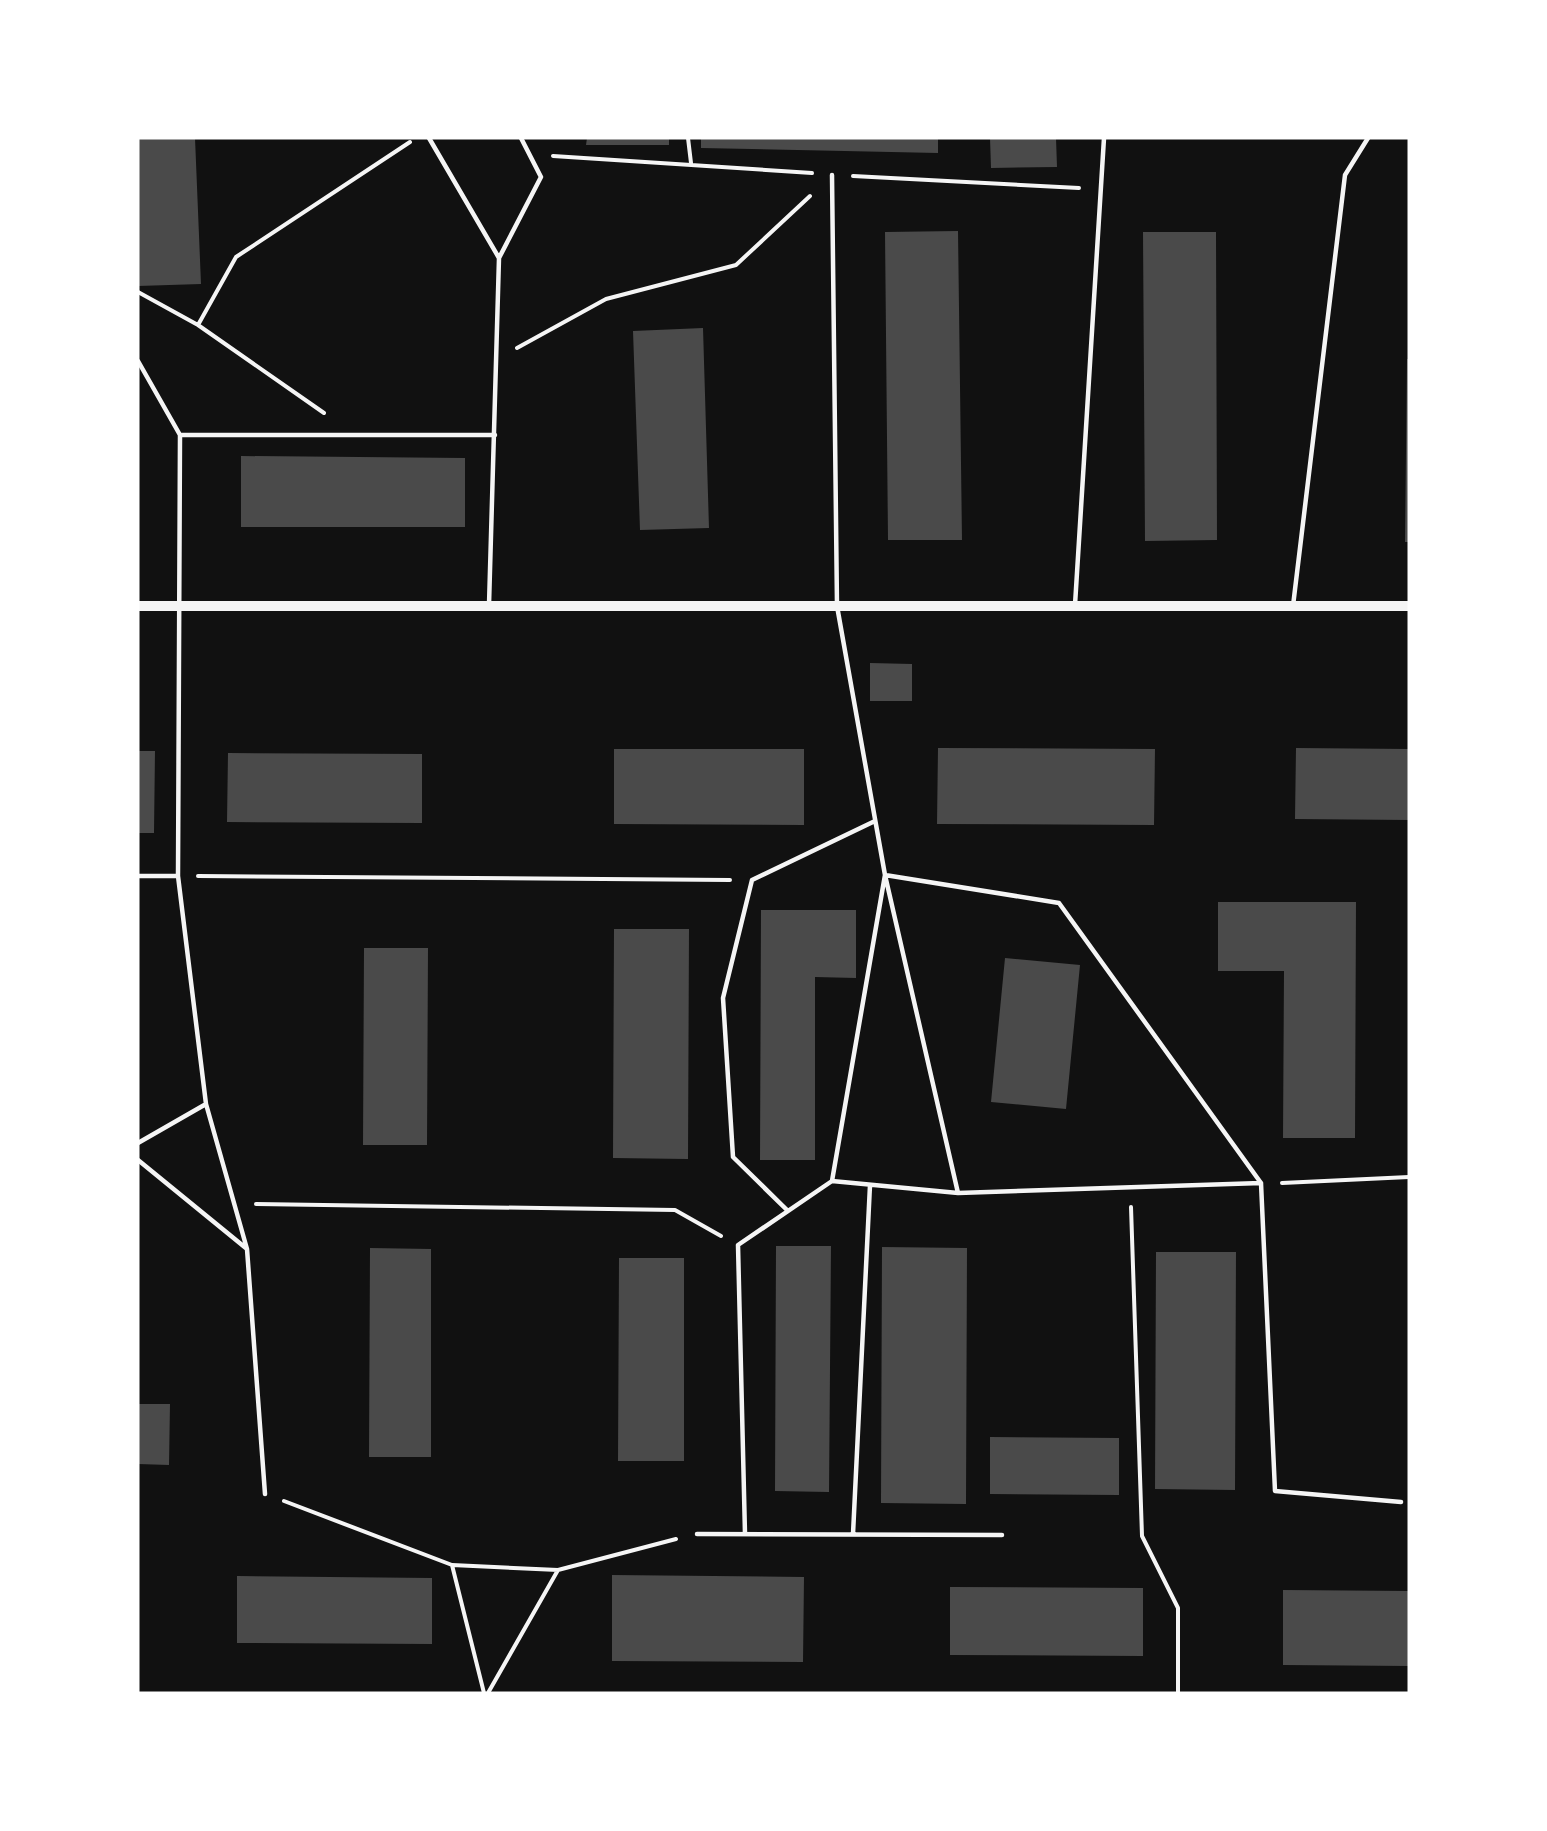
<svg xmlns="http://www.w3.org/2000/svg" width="1547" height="1831" viewBox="0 0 1547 1831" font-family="'Crimson Pro',serif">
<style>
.building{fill:#4a4a4a}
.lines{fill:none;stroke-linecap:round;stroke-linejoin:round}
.path{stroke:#f5f5f5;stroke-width:4}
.service{stroke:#f5f5f5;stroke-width:4.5}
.tertiary{stroke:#f5f5f5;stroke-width:10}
</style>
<rect width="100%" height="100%" fill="#111"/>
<path class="building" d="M138,138H195L201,284L138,286Z
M587,138H669V145H586Z
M701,138H938V153L701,148Z
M990,138H1056L1057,167L991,168Z
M958,231L962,540H888L885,232Z
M1143,232H1216L1217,540L1145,541Z
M703,328L709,528L640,530L633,331Z
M1407,359H1409V542H1405Z
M241,456L465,458V527H241Z
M870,663L912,664V701H870Z
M938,748L1155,749L1154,825L937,824Z
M1296,748L1409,749V820L1295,819Z
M614,749H804V825L614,824Z
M138,751H155L154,833H138Z
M228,753L422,754V823L227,822Z
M1218,902H1356L1355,1138H1283L1284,971H1218Z
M761,910H856V978L815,977V1160H760Z
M614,929H689L688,1159L613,1158Z
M364,948H428L427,1145H363Z
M1005,958L1080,965L1066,1109L991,1102Z
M776,1246H831L829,1492L775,1491Z
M882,1247L967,1248L966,1504L881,1503Z
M370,1248L431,1249V1457H369Z
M1156,1252H1236L1235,1490L1155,1489Z
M619,1258H684V1461H618Z
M138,1404H170L169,1465L138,1464Z
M990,1437L1119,1438V1495L990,1494Z
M612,1575L804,1577L803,1662L612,1661Z
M237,1576L432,1578V1644L237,1643Z
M950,1587L1143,1588V1656L950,1655Z
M1283,1590L1409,1591V1666L1283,1665Z"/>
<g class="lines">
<path class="path" d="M688,138L691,163
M553,156L812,173
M853,176L1079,188
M138,292L198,325L324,413
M198,325L236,257L410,142
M517,348L606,299L736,265L810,196
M198,876L730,880
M1282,1183L1409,1177
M256,1204L675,1210L721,1236
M1131,1207L1142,1536L1178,1608V1693
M284,1501L452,1565L484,1693
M452,1565L558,1570
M488,1693L558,1570L676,1539"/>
<path class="service" d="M429,138L499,258
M832,175L837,606L885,875L832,1181L958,1193L885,875L1059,903L1261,1183L958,1193
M138,361L180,435
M489,605L499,258L541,177L521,138
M1075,605L1104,138
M1293,606L1345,175L1368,138
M138,876H178
M138,1143L206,1104
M138,1160L247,1249L265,1494
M1261,1183L1275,1491L1401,1502
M788,1211L733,1157L723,998L752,880L875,821
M247,1249L206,1104L178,876L180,435H495
M697,1534L1002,1535
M745,1534L738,1245L832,1181
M853,1534L870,1185"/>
<path class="tertiary" d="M138,606H1409"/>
</g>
<rect width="1547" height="1831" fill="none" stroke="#ffffff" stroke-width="279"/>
</svg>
